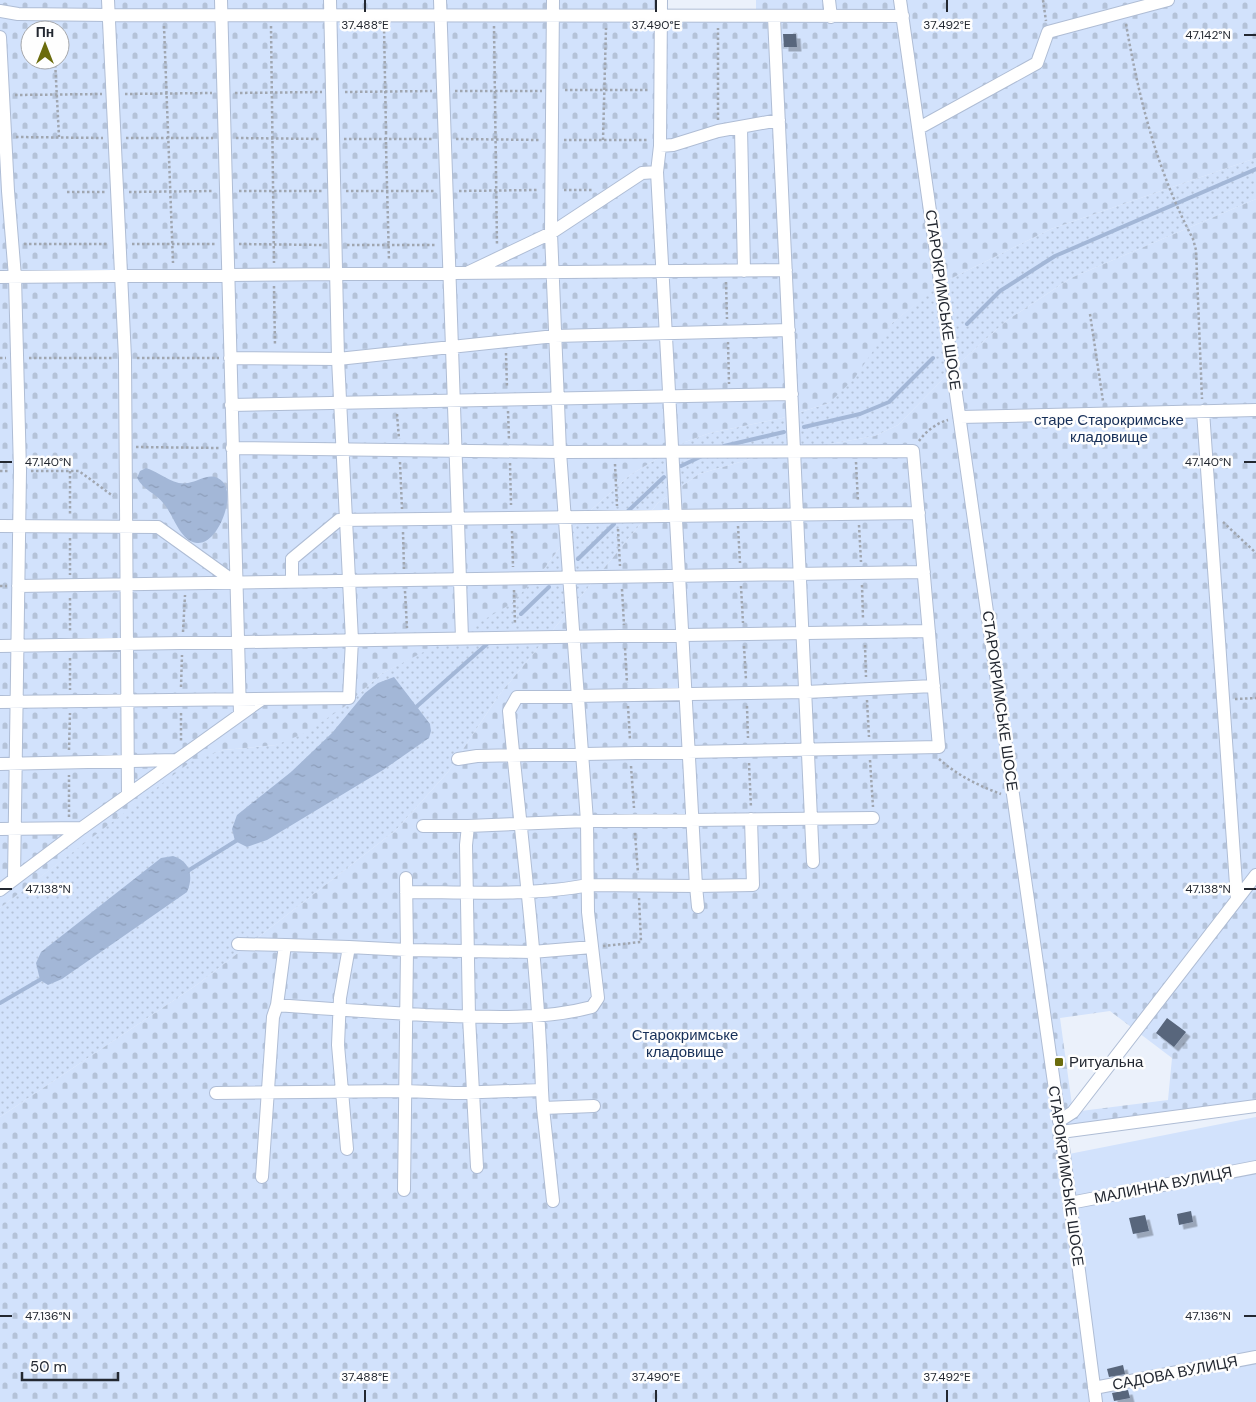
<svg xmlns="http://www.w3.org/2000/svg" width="1256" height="1402" viewBox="0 0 1256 1402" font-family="'DM Sans',sans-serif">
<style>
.grass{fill:url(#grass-dots)}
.cemetery{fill:url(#cemetery-stones);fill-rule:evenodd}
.garden{fill:#d2e2fc}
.water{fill:url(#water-ripples)}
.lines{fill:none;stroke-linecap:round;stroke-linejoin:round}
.stream{stroke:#a3b7d7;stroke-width:4}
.building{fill:#59667b;filter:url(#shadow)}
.minor-casing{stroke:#afbdd5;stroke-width:14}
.path{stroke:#a0a6b0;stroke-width:2.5;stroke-dasharray:2.5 2.5;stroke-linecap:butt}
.minor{stroke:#fff;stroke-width:12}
.path-bridge{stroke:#a0a6b0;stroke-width:2.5;stroke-dasharray:2.5 2.5;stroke-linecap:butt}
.ticks{fill:none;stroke:#232831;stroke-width:2}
.poi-dot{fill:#6b6c0d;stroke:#fefefe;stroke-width:2}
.labels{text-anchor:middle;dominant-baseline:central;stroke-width:5;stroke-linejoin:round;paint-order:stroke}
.street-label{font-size:15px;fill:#232831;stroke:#fefefe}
.park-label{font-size:15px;fill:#162f58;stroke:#fefefe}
.poi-label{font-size:15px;fill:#232831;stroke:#fefefe;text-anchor:start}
.ticks-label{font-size:12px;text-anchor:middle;fill:#232831;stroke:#fefefe;stroke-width:5;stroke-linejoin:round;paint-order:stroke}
</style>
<defs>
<pattern id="grass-dots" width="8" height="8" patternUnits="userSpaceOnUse" patternTransform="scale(1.25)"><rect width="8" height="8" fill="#d2e2fc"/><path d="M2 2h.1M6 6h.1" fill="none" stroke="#b4c2d8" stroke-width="1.8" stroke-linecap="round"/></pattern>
<pattern id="cemetery-stones" width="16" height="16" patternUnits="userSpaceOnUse" patternTransform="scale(1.25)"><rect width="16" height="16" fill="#d2e2fc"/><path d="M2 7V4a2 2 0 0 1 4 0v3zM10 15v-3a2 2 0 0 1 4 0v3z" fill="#b4c2d8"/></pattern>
<pattern id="water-ripples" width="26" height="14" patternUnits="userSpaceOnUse" patternTransform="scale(1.25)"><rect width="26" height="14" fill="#a3b7d7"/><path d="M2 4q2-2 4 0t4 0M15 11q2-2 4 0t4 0" fill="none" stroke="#8c9db9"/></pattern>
<filter id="shadow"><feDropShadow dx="4.5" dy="4.5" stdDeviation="0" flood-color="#0004"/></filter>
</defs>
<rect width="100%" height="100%" fill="#ebf1fb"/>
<path class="grass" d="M1256,158V199L1071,278L1006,321L954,368L942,283L1051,229Z
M940,284L952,370L898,425L875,436L757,457L699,474L658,503L499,695L448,772L396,830L198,984L0,1117V908L193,759L224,750L276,745L344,707L381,674L420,653L544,569L581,519L630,475L685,442L710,433L782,418L829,403L892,323Z"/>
<path class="cemetery" d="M0,0H667V9H756V0H1256V158L1051,229L942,283L955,367L1006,321L1071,278L1256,199V1106L1061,1132L1096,1402H0V1117L198,984L396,830L448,772L499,695L658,503L699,474L757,457L875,436L898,425L952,370L940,285L892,323L854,379L829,403L782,418L710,433L685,442L630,475L581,519L544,569L511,604L468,629L381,674L344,707L305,733L276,745L224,750L193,760L0,908ZM30,30H60V60H30ZM1110,1011L1172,1058L1168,1100L1073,1112L1060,1018Z"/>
<path class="garden" d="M1256,1117V1402H1096L1064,1155Z"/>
<path class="water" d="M146,468C160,472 173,486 188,483C200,481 212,470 223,482C236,496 218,545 197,543C180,541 174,516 164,504C156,493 143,490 137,478L140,471Z
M394,677L430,724L431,731L429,738L383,770L267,840L247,847L235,841L232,829L237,815L291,772L332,733L365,693L378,683Z
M173,856C190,861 194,876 187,892L62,979L48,985L40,980L36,963L41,952L161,858Z"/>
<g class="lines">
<path class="stream" d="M967,324L1000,291L1055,256L1256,169
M804,427L860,414L889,402L933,358
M724,446L784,432
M681,466L702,456
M627,512L664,477
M578,559L614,524
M521,614L549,587
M415,708L487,644
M186,872L239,839
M0,1003L43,978"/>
</g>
<path class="building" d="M783,34H796L797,47H784Z
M1167,1018L1186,1032L1174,1047L1156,1033Z
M1191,1211L1193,1222L1179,1225L1177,1214Z
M1145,1215L1149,1231L1133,1234L1129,1218Z
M1123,1365L1125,1374L1109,1377L1107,1369Z
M1128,1390L1130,1398L1114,1401L1112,1393Z"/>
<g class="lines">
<defs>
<path id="minor" d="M108,0L125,358L128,795
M221,0L240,714
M440,0L462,638
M829,0L831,17
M900,0L1061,1132L1096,1402
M0,11L18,14L108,15L903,16
M774,17L813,862
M0,37L8,191L15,277L20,471L14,879
M741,128L744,271
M919,128L1037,63L1048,32L1168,0
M660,146L673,145L718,131L779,120
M657,172L696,886L753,885L751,819
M469,272L551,233L642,173L657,172L660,146L661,0
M0,277L786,270
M230,358L338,359L555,336L789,330
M231,405L792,394
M1203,411L1237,899
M960,417L1256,410
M232,448L560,452L913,451L939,747L477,756L458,759
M0,526L158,527L236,583
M292,582V559L339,520L919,513
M18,586L924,572
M0,646L929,631
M0,702L349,698L352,640L338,359L330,0
M0,764L176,760
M423,826H468L466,845L469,1017L477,1167
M468,826L587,821L873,818
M0,829L82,828
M406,878L407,950L532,952L592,947
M0,890L82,828L262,699
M406,892C462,892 534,896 588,885L696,886L698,907
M238,944L285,945L277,1005L273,1017L262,1177
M285,945L349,947
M277,1005C326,1009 376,1012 425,1015C480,1017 539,1021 592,1007L598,998L588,912L587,821L560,452L551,233L553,0
M542,1090C538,964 521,837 509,711L517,697L806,692L934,686
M216,1093L405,1091L454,1093L542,1090L543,1108
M1059,1121L1073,1112L1256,875
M1061,1132L1256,1106
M347,1149L338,1045L340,998L349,947L407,950L404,1190
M553,1201L543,1108L594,1106
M1070,1203L1256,1167
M1094,1388L1256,1357"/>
</defs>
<use href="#minor" class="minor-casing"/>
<path class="path" d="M1043,0L1046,21
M1126,24C1139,99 1157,171 1193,239L1196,250L1202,399
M164,26L173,263
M271,26L274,263
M384,26L386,132
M494,26L497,246
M55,60L59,137
M565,90H649
M455,91H542
M345,92L432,91
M235,93L322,92
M125,94L212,93
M15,95L102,94
M718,120V28
M16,137L103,138
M126,138H213
M236,138L321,139
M344,139H433
M456,139L541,140
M564,140H648
M603,140L606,28
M386,146L389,261
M564,190H593
M239,191H323
M346,191H436
M459,191L538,190
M67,192H106
M129,192L213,191
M24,244H109
M132,244H216
M239,244L324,245
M347,245H436
M726,282L727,319
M274,286L275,346
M1090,314L1103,401
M728,342L729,384
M506,353L507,388
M0,358H6
M29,358H114
M137,358H219
M508,411L509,440
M397,414L399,439
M919,441C926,431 937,423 948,420
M136,447L221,448
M400,462L402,509
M856,462L858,502
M510,463L511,505
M615,464L617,506
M0,471H8
M31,471H79L113,496
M70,471V515
M1223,522L1256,553
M859,525L861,562
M738,526L740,563
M618,529L620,566
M512,531L513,567
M403,532L404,569
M70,538V575
M862,585L863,619
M0,586H7
M741,586L743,623
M622,589L624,625
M514,590L515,625
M405,591L407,628
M70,598V632
M183,632L185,595
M865,645L866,677
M744,646L746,680
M625,648L627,683
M70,658V690
M181,687L182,655
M1235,699L1256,698
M867,700L869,737
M628,706L630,740
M747,706L748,738
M181,713V742
M69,750L70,713
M939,759C957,775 979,786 1001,794
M870,760L873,807
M749,763L751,808
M631,766L634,808
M69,817V775
M635,833L638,873
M603,946L641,942L639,898"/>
<use href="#minor" class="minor"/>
<path class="path-bridge" d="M386,132V146"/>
</g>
<path class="ticks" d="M365,0V12M656,0V12M947,0V12M1244,35H1256M0,462H12M1244,462H1256M0,889H12M1244,889H1256M0,1316H12M1244,1316H1256M365,1390V1402M656,1390V1402M947,1390V1402"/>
<rect class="poi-dot" x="1054" y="1057" width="10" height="10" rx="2.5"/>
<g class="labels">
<g class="street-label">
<text transform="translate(943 300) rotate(82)">СТАРОКРИМСЬКЕ ШОСЕ</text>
<text transform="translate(1000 701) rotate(82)">СТАРОКРИМСЬКЕ ШОСЕ</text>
<text transform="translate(1066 1176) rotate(82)">СТАРОКРИМСЬКЕ ШОСЕ</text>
<text transform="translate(1163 1185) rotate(-11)">МАЛИННА ВУЛИЦЯ</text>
<text transform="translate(1175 1373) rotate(-11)">САДОВА ВУЛИЦЯ</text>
</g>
<g class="park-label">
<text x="1109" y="420">старе Старокримське<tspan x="1109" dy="17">кладовище</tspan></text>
<text x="685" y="1035">Старокримське<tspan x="685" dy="17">кладовище</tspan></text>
</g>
<g class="poi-label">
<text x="1069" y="1062">Ритуальна</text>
</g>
</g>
<g class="ticks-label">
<text x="365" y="29">37.488°E</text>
<text x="656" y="29">37.490°E</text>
<text x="947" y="29">37.492°E</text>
<text x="1208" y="39">47.142°N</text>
<text x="48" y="466">47.140°N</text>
<text x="1208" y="466">47.140°N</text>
<text x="48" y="893">47.138°N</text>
<text x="1208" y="893">47.138°N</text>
<text x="48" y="1320">47.136°N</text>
<text x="1208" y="1320">47.136°N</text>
<text x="365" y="1381">37.488°E</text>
<text x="656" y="1381">37.490°E</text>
<text x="947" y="1381">37.492°E</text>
</g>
<g transform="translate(45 45)"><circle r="24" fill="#fefefe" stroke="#a6a8ac"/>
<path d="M0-4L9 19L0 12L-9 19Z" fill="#6b6c0d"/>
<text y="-8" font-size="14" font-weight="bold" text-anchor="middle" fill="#232831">Пн</text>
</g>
<path d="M22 1372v8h96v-8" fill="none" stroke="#232831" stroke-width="2.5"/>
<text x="30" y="1372" font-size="15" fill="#232831" stroke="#fefefe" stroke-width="4" paint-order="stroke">50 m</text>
</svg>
